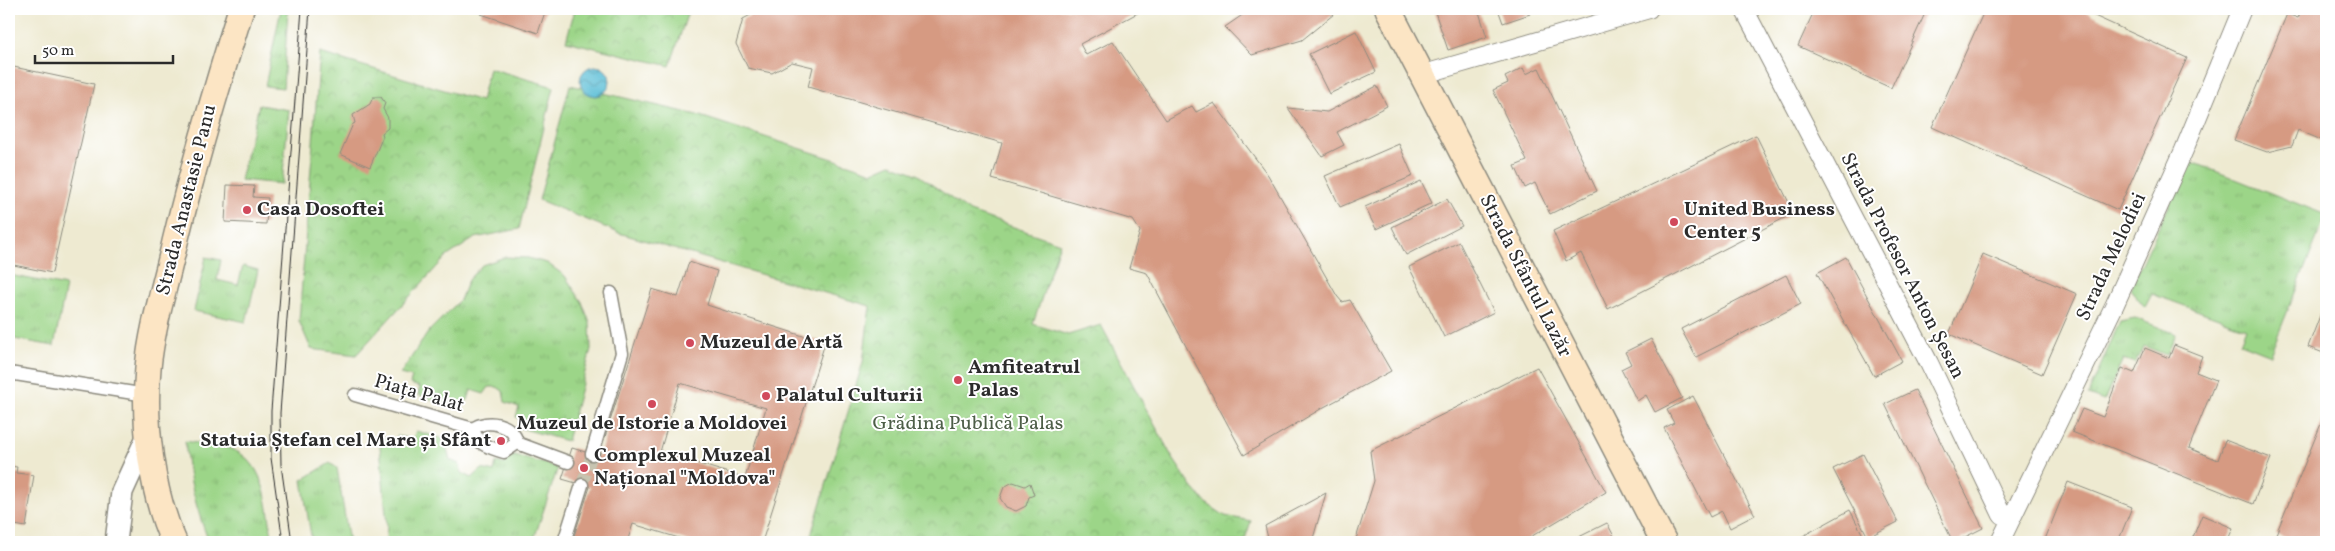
<svg xmlns="http://www.w3.org/2000/svg" width="2335" height="551" viewBox="0 0 2335 551" font-family="Vollkorn,serif">
<style>
.grass{fill:url(#grass-tufts);stroke:#64805a}
.park{fill:url(#park-crowns);stroke:#64805a}
.water{fill:url(#water-waves);stroke:#427480}
.building{fill:#d69a82;fill-rule:evenodd}
.lines{fill:none;stroke-linecap:round;stroke-linejoin:round}
.pedestrian-tunnel{stroke:#c7c4b0;stroke-width:12;stroke-dasharray:12 6;stroke-linecap:butt}
.pedestrian-casing{stroke:#8c8a7e;stroke-width:15}
.minor-casing{stroke:#8c8a7e;stroke-width:20}
.tertiary-casing{stroke:#8c8a7e;stroke-width:24}
.secondary-casing{stroke:#8c8a7e;stroke-width:28}
.pedestrian{stroke:#fff;stroke-width:12}
.minor{stroke:#fff;stroke-width:18}
.tertiary{stroke:#fff;stroke-width:21}
.secondary{stroke:#fce5c4;stroke-width:25}
.tram{stroke:#2b2b2b;stroke-width:1}
.poi-dot{fill:#d1495b;stroke:#fff;stroke-width:2}
.labels{text-anchor:middle;dominant-baseline:central;stroke-width:4;stroke-linejoin:round;paint-order:stroke}
.street-label{font-size:20px;fill:#2b2b2b;stroke:#fff}
.poi-label{font-size:20px;font-weight:bold;fill:#2b2b2b;stroke:#fff;text-anchor:start}
.park-label{font-size:20px;fill:#4d5e47;stroke:#fff}
</style>
<defs>
<pattern id="grass-tufts" width="24" height="20" patternUnits="userSpaceOnUse" patternTransform="scale(1.25)"><rect width="24" height="20" fill="#9cd588"/><path d="M3 7l-1-3M5 7V3M7 7l1-3M15 17l-1-3M17 17v-4M19 17l1-3" fill="none" stroke="#87b776"/></pattern>
<pattern id="park-crowns" width="20" height="18" patternUnits="userSpaceOnUse" patternTransform="scale(1.25)"><rect width="20" height="18" fill="#9cd588"/><path d="M2 6a3 3 0 1 1 6 0M12 15a3 3 0 1 1 6 0" fill="none" stroke="#87b776"/></pattern>
<pattern id="water-waves" width="16" height="10" patternUnits="userSpaceOnUse" patternTransform="scale(1.25)"><rect width="16" height="10" fill="#58bdd6"/><path d="M0 5q4-4 8 0t8 0" fill="none" stroke="#499aae"/></pattern>
</defs>
<rect width="100%" height="100%" fill="#fff"/>
<filter id="ink" filterUnits="userSpaceOnUse"><feTurbulence type="fractalNoise" baseFrequency=".02" numOctaves="2"/><feDisplacementMap in="SourceGraphic" scale="10" xChannelSelector="R" yChannelSelector="G"/><feConvolveMatrix kernelMatrix="1 2 1 2 8 2 1 2 1" color-interpolation-filters="sRGB"/></filter>
<filter id="wash" filterUnits="userSpaceOnUse"><feTurbulence type="fractalNoise" baseFrequency=".0096" numOctaves="4" result="noise"/><feDisplacementMap in="SourceGraphic" scale="20" xChannelSelector="R" yChannelSelector="G"/><feGaussianBlur stdDeviation="1.12" result="paint"/><feColorMatrix in="noise" values="0 0 0 0 0 0 0 0 0 0 0 0 0 0 0 0 0 1.4 0 .05"/><feComposite in="paint" operator="in"/></filter>
<g filter="url(#wash)">
<rect width="100%" height="100%" fill="#eeead1"/>
<path class="grass" d="M281,9L288,10L283,88L265,86Z
M259,105L289,110L282,184L240,180Z
M2190,161L2326,215L2270,355L2240,343L2246,328L2152,294L2145,307L2130,289Z
M206,257L221,260L217,280L238,285L243,266L258,270L246,322L194,311Z
M505,257L528,258L547,263L565,276L582,302L590,323L591,349L567,441L520,428L523,420L516,417L519,407L505,402L503,391L497,387H489L484,394L471,390L468,400L456,407L418,395L420,387L410,384L412,377L400,374L429,331L460,300L468,280L482,265Z
M9,275L66,286L54,346L9,338Z
M2135,318L2176,334L2167,355L2144,346L2135,363L2123,359L2104,401L2088,395L2120,321Z
M416,431L444,439L450,460L459,464L462,473L472,478L482,469L494,472L496,462L505,464L508,454L558,467L533,542H386L387,526L379,435L394,441L397,436L413,439Z
M185,441C199,444 217,444 231,449C268,462 267,510 273,542H209C196,509 188,476 185,441Z
M330,463L337,468L349,542H312L302,480Z"/>
<path class="park" d="M575,9H689L670,66L566,41Z
M320,53L481,101L489,68L554,87L519,229L475,238L446,257L356,355L311,349L299,321Z
M570,85L697,115L873,172L891,164L917,174L970,212L1060,243L1033,324L1068,335L1101,325L1172,457L1192,487L1206,503L1225,516L1251,521L1244,542H809L863,362L870,306L619,233L539,200Z"/>
<path class="water" d="M580 81a15 15 0 1 1 30 0a15 15 0 1 1-30 0Z"/>
<g id="blocks">
<path class="building" d="M483,9H546L538,33L481,14Z
M762,9H1145L1080,44L1086,55L1113,41L1166,120L1192,106L1196,112L1214,103L1268,175L1337,296L1342,302L1350,300L1391,371L1324,407L1244,455L1147,273L1129,268L1140,231L1133,220L992,179L1002,143L808,87L813,67L792,62L772,73L748,68L736,44L743,19Z
M1251,9H1331L1334,14L1302,40L1252,55L1225,27Z
M1445,9H1478L1487,37L1448,50L1435,12Z
M1498,9H1528L1530,14L1503,23Z
M1815,9H1927L1891,88L1798,46Z
M1985,9H2079L2187,58L2118,210L1932,127Z
M2302,9H2326V142L2298,130L2292,146L2267,152L2234,140L2287,14L2298,18Z
M1356,31L1376,72L1329,94L1309,54Z
M9,66L94,84L52,273L9,264Z
M1523,68L1526,74L1539,68L1597,191L1550,214L1535,183L1525,188L1515,166L1527,161L1493,90L1508,83L1505,77Z
M1377,86L1387,106L1337,132L1344,145L1322,156L1288,108L1327,112Z
M373,97H381L385,103L383,109L388,118V128L382,133L383,136L370,167L340,154L353,124L355,123L353,115L370,104Z
M1756,135L1794,213L1608,309L1581,253L1566,261L1553,231Z
M1399,144L1413,176L1340,207L1325,176Z
M1421,181L1432,203L1376,229L1365,207Z
M227,185L254,186L253,197L268,198L266,224L225,222Z
M1447,199L1462,226L1406,255L1392,227Z
M1459,242L1494,312L1444,337L1409,267Z
M1983,254L2077,294L2042,374L1949,334Z
M1846,257L1902,361L1874,376L1817,273Z
M689,262L717,271L707,305L825,343L762,542H692L633,524L627,542H572L590,487L562,479L572,448L599,456L652,289L678,297ZM680,383L766,408L745,478L660,452Z
M1786,275L1801,304L1696,357L1681,329Z
M2326,300V354L2308,347Z
M1651,339L1682,398L1655,412L1646,395L1637,401L1621,369L1631,364L1625,352Z
M2174,345L2202,356L2196,372L2216,380L2189,448L2218,460L2225,440L2271,458L2253,504L2072,432L2082,409L2103,417L2122,368L2134,373L2145,348L2169,358Z
M1537,367L1606,492L1522,542H1355L1374,481L1370,451Z
M1915,390L1983,528L1959,540L1961,542H1953L1885,404Z
M1693,396L1755,515L1730,528L1722,511L1710,517L1664,428L1674,423L1667,410Z
M2325,414L2326,542H2298L2276,534Z
M1863,454L1898,522L1868,537L1833,469Z
M9,466L17,467L16,473L34,475L26,527L9,524Z
M1013,482L1025,486L1030,483L1034,495L1029,497L1026,506L1016,511L1006,507L1000,498L1004,487Z
M2068,482L2132,507L2118,542H2044Z
M1326,493L1312,542H1269L1265,526Z
M1850,510L1866,541L1864,542H1792Z
M2202,515L2233,528L2227,542H2191Z
M1607,523L1617,542H1569Z"/>
</g>
</g>
<g filter="url(#ink)">
<use href="#blocks" fill-opacity="0" stroke="#8c8a7e" stroke-width="1"/>
<g class="lines">
<path class="pedestrian-tunnel" d="M582,485L592,454"/>
<defs>
<path id="pedestrian" d="M9,373L146,395
M355,395L473,429C478,446 489,447 504,452L517,443L568,462
M473,429C487,418 514,424 517,443
M592,454L622,353L611,293
M564,542L582,485"/>
<path id="minor" d="M1744,9L1929,363L2002,515L2010,518
M1421,75L1649,9
M2000,542L2115,304L2184,150L2242,9"/>
<path id="tertiary" d="M116,542L122,492L148,435"/>
<path id="secondary" d="M1388,9L1664,542
M174,542C151,492 143,423 148,368C152,326 166,283 175,242C194,163 217,86 241,9"/>
</defs>
<use href="#pedestrian" class="pedestrian-casing"/>
<use href="#minor" class="minor-casing"/>
<use href="#tertiary" class="tertiary-casing"/>
<use href="#secondary" class="secondary-casing"/>
<use href="#pedestrian" class="pedestrian"/>
<use href="#minor" class="minor"/>
<use href="#tertiary" class="tertiary"/>
<use href="#secondary" class="secondary"/>
<path class="tram" d="M283,542L271,458V411L302,9
M292,542L281,465L280,413L310,9"/>
</g>
</g>
<g class="poi-dot">
<circle cx="247" cy="210" r="5"/>
<circle cx="1674" cy="222" r="5"/>
<circle cx="690" cy="343" r="5"/>
<circle cx="958" cy="380" r="5"/>
<circle cx="766" cy="396" r="5"/>
<circle cx="652" cy="404" r="5"/>
<circle cx="501" cy="441" r="5"/>
<circle cx="584" cy="468" r="5"/>
</g>
<g class="labels">
<g class="street-label">
<text transform="translate(187 200) rotate(-76)">Strada Anastasie Panu</text>
<text transform="translate(2112 257) rotate(-65)">Strada Melodiei</text>
<text transform="translate(1902 266) rotate(63)">Strada Profesor Anton Șesan</text>
<text transform="translate(1525 276) rotate(63)">Strada Sfântul Lazăr</text>
<text transform="translate(419 394) rotate(16)">Piața Palat</text>
</g>
<g class="poi-label">
<text x="257" y="210">Casa Dosoftei</text>
<text x="1684" y="210">United Business<tspan x="1684" dy="23">Center 5</tspan></text>
<text x="700" y="343">Muzeul de Artă</text>
<text x="968" y="368">Amfiteatrul<tspan x="968" dy="23">Palas</tspan></text>
<text x="776" y="396">Palatul Culturii</text>
<text x="652" y="424" text-anchor="middle">Muzeul de Istorie a Moldovei</text>
<text x="491" y="441" text-anchor="end">Statuia Ștefan cel Mare și Sfânt</text>
<text x="594" y="456">Complexul Muzeal<tspan x="594" dy="23">Național "Moldova"</tspan></text>
</g>
<g class="park-label">
<text x="968" y="424">Grădina Publică Palas</text>
</g>
</g>
<rect width="2335" height="551" fill="none" stroke="#fff" stroke-width="30"/>
<path d="M35 55v8h138v-8" fill="none" stroke="#2b2b2b" stroke-width="2.5"/>
<text x="42" y="55" font-size="15" fill="#2b2b2b" stroke="#ffffff" stroke-width="4" paint-order="stroke">50 m</text>
</svg>
